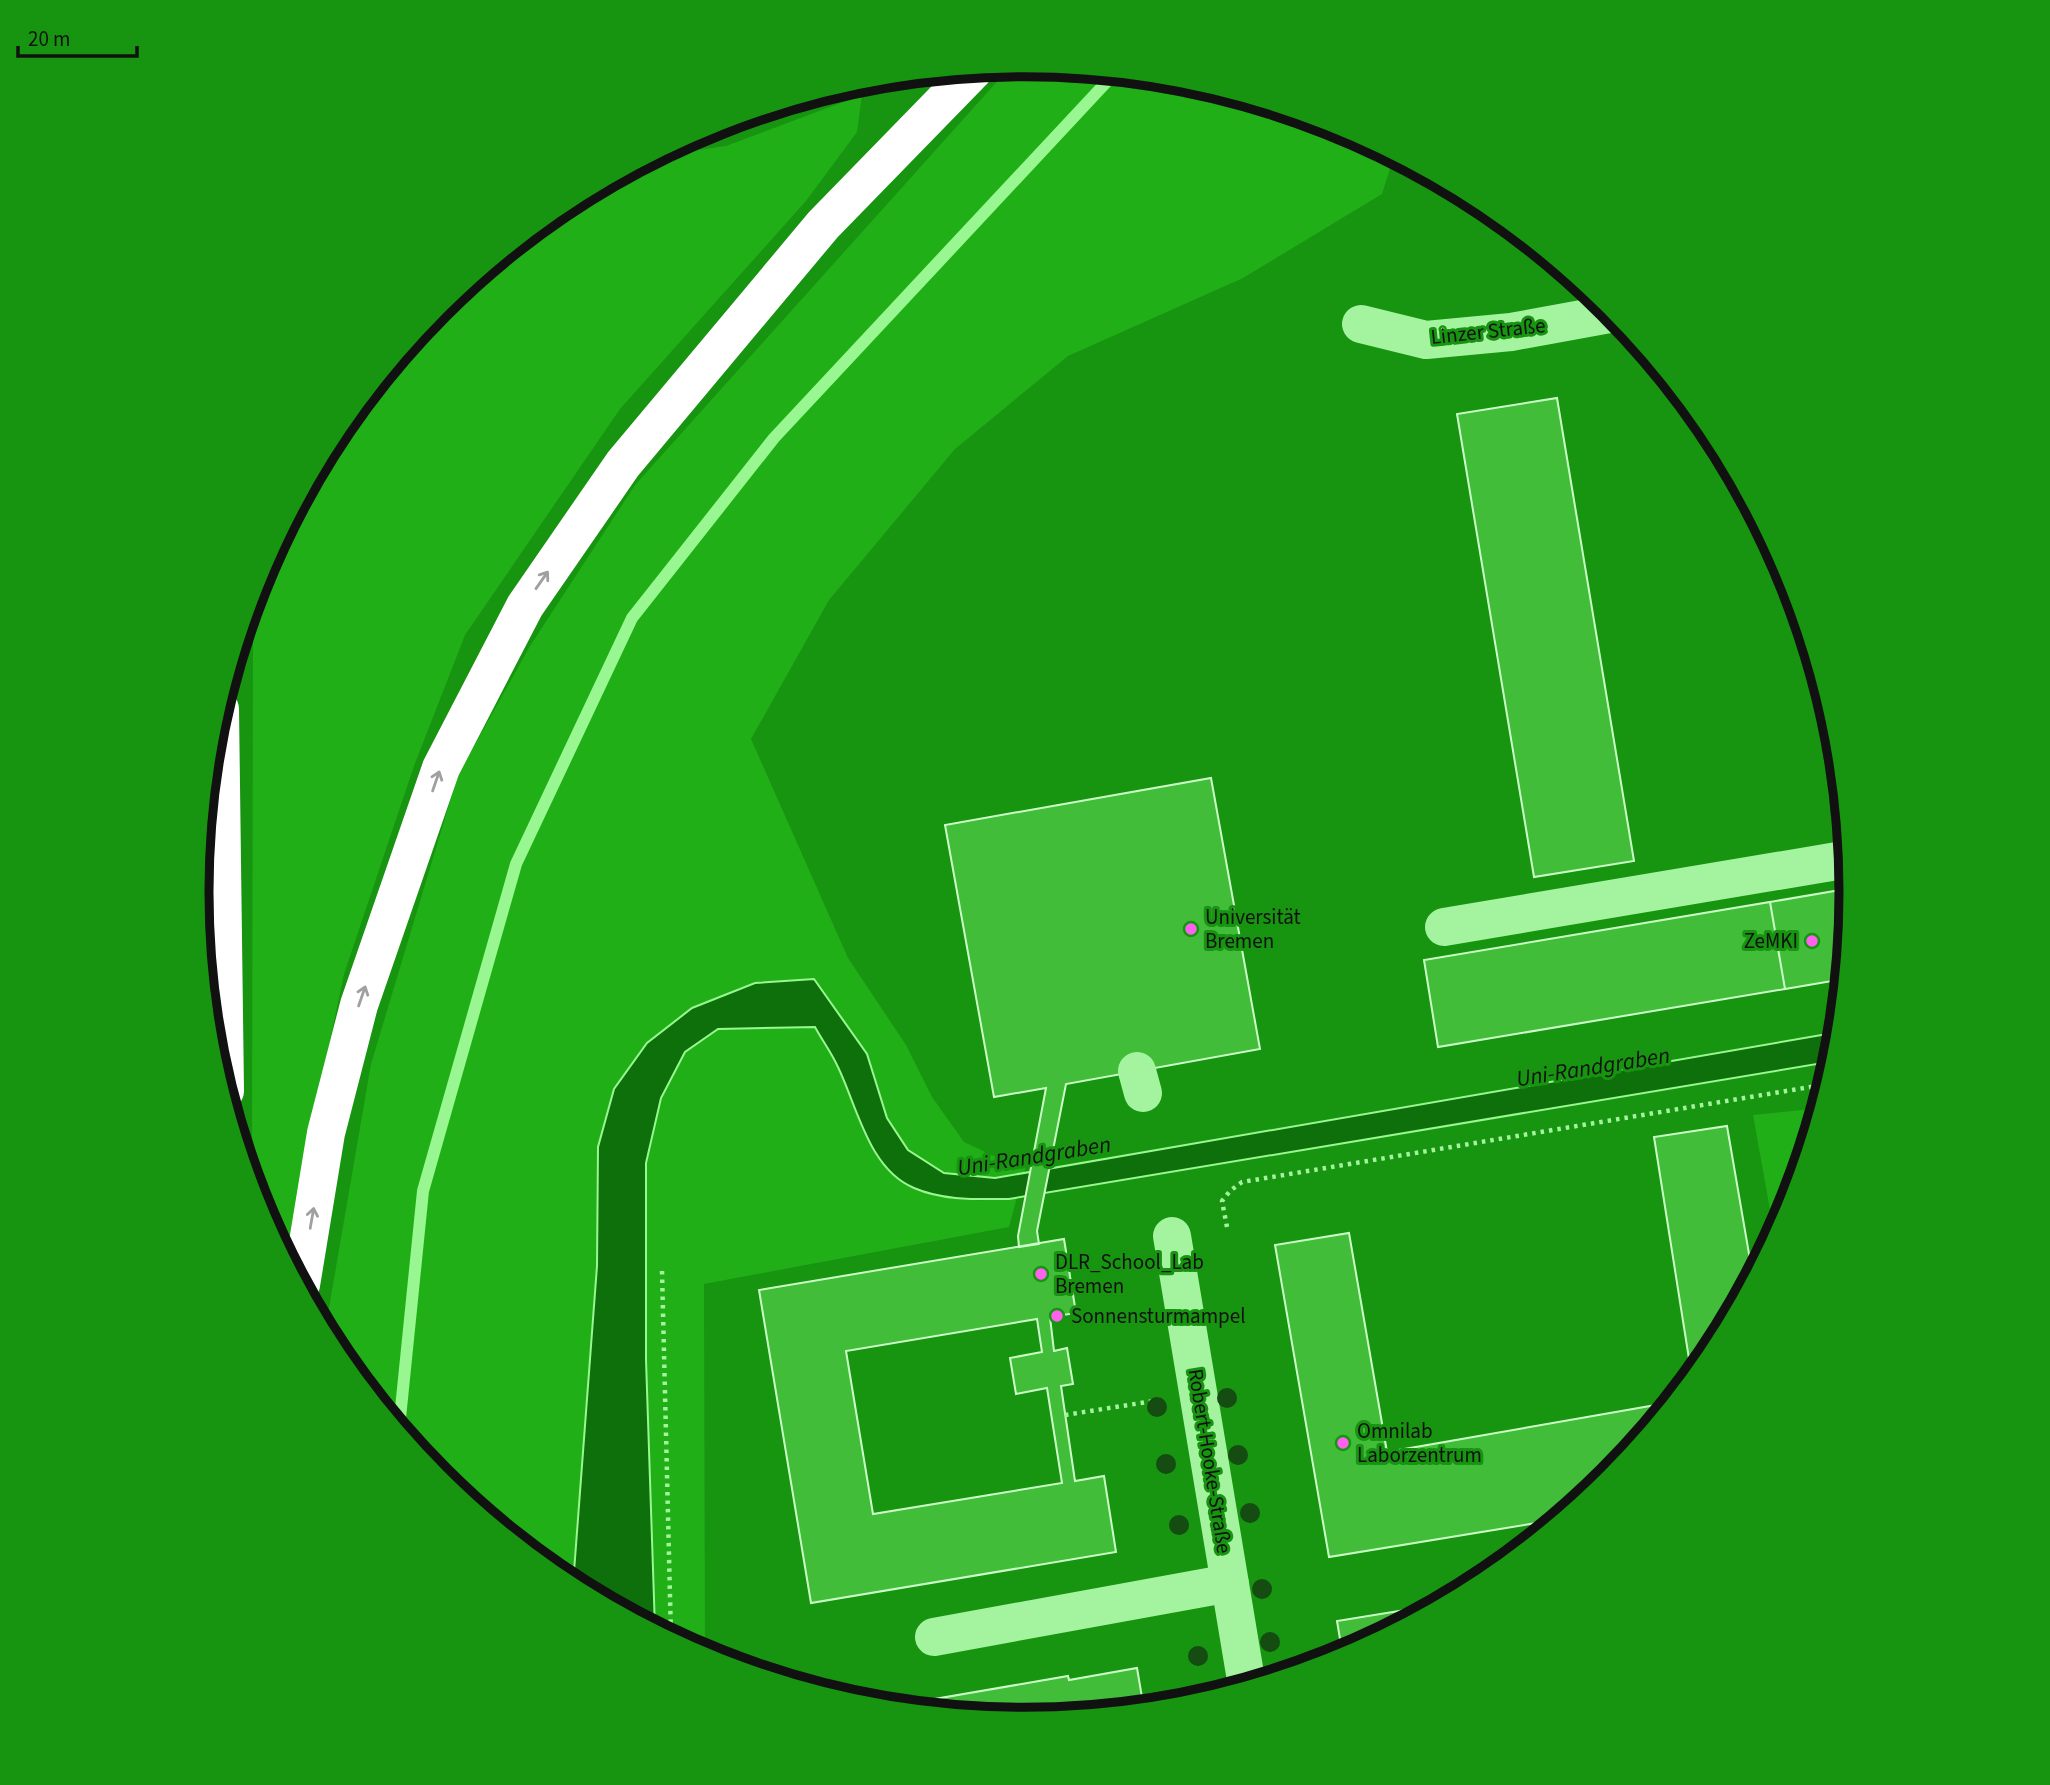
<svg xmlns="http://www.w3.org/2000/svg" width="2050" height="1785" viewBox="0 0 2050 1785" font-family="'Source Sans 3',sans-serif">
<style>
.green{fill:#21af18}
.water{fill:#0e700a;stroke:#98f790;stroke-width:2}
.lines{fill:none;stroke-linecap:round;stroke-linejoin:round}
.stream{stroke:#98f790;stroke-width:12}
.building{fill:#41bd39;stroke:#cafec6;stroke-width:2;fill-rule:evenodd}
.path{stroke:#a4f39e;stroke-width:4.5;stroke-dasharray:3.5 5;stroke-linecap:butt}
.minor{stroke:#a4f39e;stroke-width:38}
.highway{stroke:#fff;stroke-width:38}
.tree{fill:#144c11}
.oneway{stroke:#a0a0a0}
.poi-dot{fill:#ff61ef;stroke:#179410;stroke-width:2.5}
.labels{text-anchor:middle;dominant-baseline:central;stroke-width:6;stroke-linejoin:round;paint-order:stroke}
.street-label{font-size:21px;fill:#111;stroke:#179410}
.poi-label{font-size:21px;fill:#111;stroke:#179410;text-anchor:start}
.water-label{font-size:23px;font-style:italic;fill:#111;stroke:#179410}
.rim{fill:none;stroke:#111;stroke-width:9}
</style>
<rect width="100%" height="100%" fill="#179410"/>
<path class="green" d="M1025,65L1187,81L1342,128L1394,156L1382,194L1243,278L1068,356L955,449L829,600L751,739L848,958L906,1045L932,1097L964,1142L998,1158L1028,1156L1024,1174L995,1178L944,1173L908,1150L887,1118L867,1054L814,979L692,1008L598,1147L597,1266L573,1585L439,1478L337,1352L325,1331L371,1064L458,775L530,646L635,485L1011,66Z
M862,95L857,132L806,201L620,409L465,635L414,766L344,974L299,1190L291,1267L260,1209L252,1183L253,600L260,575L337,432L440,307L565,204L656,156L726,146Z
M815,1027C823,1040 831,1052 837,1065C851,1094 863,1145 886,1167C919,1199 973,1205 1017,1197L1009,1227L704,1284L705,1656L655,1629L646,1360V1163L661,1098L685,1052L718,1029Z
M1821,1108L1790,1210L1775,1237L1753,1115Z"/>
<path class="water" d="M814,979L867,1054L887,1118L908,1150L944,1173L995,1178L1839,1032L1835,1061L1009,1199C978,1199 944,1201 914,1188C868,1169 857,1105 837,1065C831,1052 822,1040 815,1027L718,1029L685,1052L661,1098L646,1163V1360L655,1629L573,1585L597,1266L598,1147L614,1089L647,1043L692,1008L755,983Z"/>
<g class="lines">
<path class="stream" d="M399,1428L423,1191L516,864L632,618L774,438L1114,74"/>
</g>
<path class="building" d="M1557,398L1634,861L1534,877L1457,414Z
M1211,778L1260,1049L1066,1084L1037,1231L1039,1244L1019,1247L1018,1236L1046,1088L994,1097L945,825Z
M1852,888L1844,979L1785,989L1770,902Z
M1770,902L1785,989L1438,1047L1424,960Z
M1727,1126L1753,1277L1713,1353L1692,1378L1654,1137Z
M1349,1233L1387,1452L1673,1402L1610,1478L1561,1519L1329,1557L1275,1245Z
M1064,1239L1076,1313L1050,1317L1054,1351L1067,1348L1073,1384L1061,1386L1075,1481L1104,1476L1116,1552L811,1603L759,1290ZM1037,1319L1042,1352L1010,1358L1016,1394L1047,1388L1062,1483L873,1514L846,1351Z
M1442,1604L1343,1657L1337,1621Z
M1137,1668L1144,1709L1025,1720L888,1707L1068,1676L1069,1680Z"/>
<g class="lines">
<path class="path" d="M1760,540L1769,538
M1227,1227L1222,1201L1230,1191L1242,1182L1828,1084
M662,1271L671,1637
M1065,1415L1160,1400"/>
<path class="minor" d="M1361,324L1426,340L1511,332L1615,313
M1444,927L1849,859
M1137,1071L1143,1093
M1172,1236L1247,1686
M934,1637L1230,1583"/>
<path class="highway" d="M220,709L225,1091
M301,1285L326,1133L359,1005L441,768L525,606L623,464L823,225L974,70"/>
</g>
<g class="tree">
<circle cx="1227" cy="1398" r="10"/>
<circle cx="1157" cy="1407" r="10"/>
<circle cx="1238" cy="1455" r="10"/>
<circle cx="1166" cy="1464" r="10"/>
<circle cx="1250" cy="1513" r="10"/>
<circle cx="1179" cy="1525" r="10"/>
<circle cx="1262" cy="1589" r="10"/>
<circle cx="1270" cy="1642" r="10"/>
<circle cx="1198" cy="1656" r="10"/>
</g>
<defs><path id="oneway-shaft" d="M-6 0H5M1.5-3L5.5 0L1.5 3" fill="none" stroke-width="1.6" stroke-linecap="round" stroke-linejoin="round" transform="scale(1.75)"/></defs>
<g class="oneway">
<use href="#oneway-shaft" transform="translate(542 580) rotate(-55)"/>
<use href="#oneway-shaft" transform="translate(436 781) rotate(-71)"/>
<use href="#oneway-shaft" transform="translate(362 996) rotate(-71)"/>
<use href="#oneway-shaft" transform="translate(312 1218) rotate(-80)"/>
</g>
<g class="poi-dot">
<circle cx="1191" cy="929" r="7"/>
<circle cx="1812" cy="941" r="7"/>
<circle cx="1041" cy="1274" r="7"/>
<circle cx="1057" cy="1316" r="7"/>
<circle cx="1343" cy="1443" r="7"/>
</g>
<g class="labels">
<g class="street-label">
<text transform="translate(1488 331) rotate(-6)">Linzer Straße</text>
<text transform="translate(1210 1461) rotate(81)">Robert-Hooke-Straße</text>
</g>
<g class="poi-label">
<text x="1205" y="917">Universität<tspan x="1205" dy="24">Bremen</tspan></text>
<text x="1798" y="941" text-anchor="end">ZeMKI</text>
<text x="1055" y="1262">DLR_School_Lab<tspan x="1055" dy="24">Bremen</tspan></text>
<text x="1071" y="1316">Sonnensturmampel</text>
<text x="1357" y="1431">Omnilab<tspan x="1357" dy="24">Laborzentrum</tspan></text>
</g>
<g class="water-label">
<text transform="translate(1593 1067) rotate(-9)">Uni-Randgraben</text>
<text transform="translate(1034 1156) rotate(-9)">Uni-Randgraben</text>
</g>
</g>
<path d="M0 0H2050V1785H0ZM209 892a815 815 0 1 1 1630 0a815 815 0 1 1-1630 0Z" fill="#179410" fill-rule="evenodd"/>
<path class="rim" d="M209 892a815 815 0 1 1 1630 0a815 815 0 1 1-1630 0Z"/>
<path d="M18 46v10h119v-10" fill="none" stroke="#111111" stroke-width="3.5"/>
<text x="28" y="46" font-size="21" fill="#111111" stroke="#179410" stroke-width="5" paint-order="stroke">20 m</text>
</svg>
